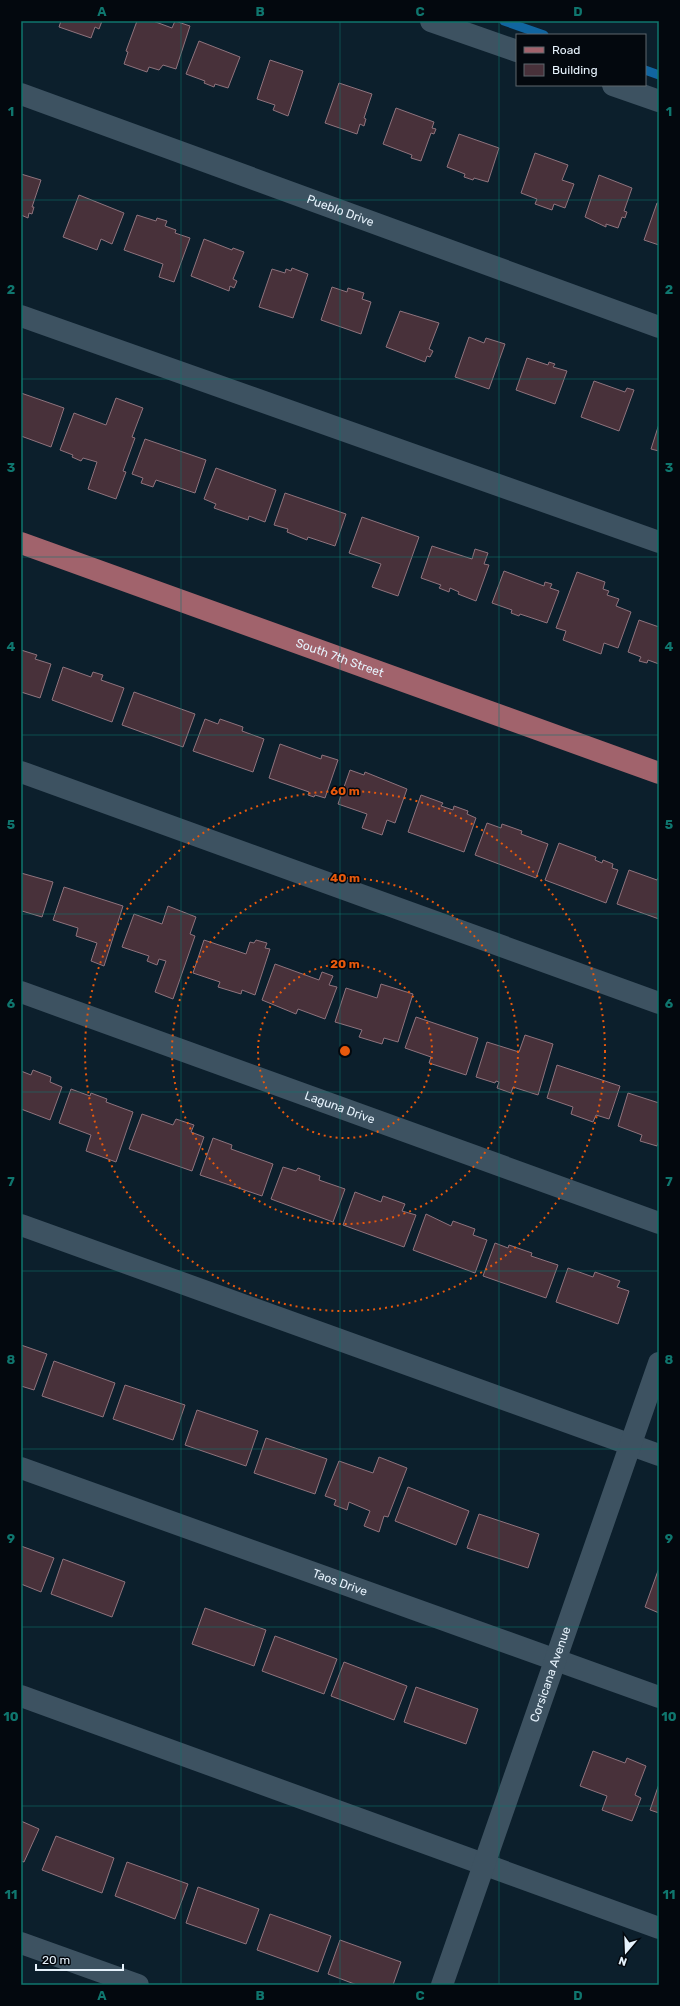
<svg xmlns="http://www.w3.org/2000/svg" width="680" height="2006" viewBox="0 0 680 2006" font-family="Rubik,sans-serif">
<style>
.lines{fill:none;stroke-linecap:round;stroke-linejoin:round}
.stream{stroke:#1165a0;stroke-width:9}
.building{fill:#48313a;stroke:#8e737d}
.minor{stroke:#3d5261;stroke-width:22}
.major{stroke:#a1636c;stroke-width:22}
.grid{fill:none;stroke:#0f766e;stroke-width:1;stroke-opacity:0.55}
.ring{fill:none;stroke:#e8590c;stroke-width:2;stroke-dasharray:2 4}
.labels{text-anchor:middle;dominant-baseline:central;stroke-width:3;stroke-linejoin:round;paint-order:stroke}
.street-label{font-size:12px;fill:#e6f2fc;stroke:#03080e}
.centre{fill:#e8590c;stroke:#03080e;stroke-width:2}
.ring-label{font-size:12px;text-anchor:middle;font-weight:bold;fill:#e8590c;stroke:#03080e;stroke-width:3;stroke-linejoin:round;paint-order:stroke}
.neatline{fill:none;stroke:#0f766e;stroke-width:1.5}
.grid-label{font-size:13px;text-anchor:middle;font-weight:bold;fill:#0f766e}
</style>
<rect width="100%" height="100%" fill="#0c1f2c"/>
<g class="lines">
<path class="stream" d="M504,21L544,35
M645,70L659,75"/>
</g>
<path class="building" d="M61,21H102L99,29L95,27L91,38L59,27Z
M137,21H153L172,28L175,21L190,26L176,69L163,65L159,70L149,67L147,72L124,64L128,52L126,51Z
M199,41L240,57L228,88L215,84L214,87L204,83L205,81L186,74Z
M270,60L303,71L288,116L273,110L275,105L257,99Z
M339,83L372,94L364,118L366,119L364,126L360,124L357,134L325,123Z
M396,108L434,122L432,128L436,129L434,134L431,133L421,161L411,158L412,155L383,144Z
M459,134L499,148L488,182L474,178L473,180L464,177L465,174L447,167Z
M535,153L568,165L562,180L574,184L565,208L554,204L552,210L535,204L537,199L521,193Z
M21,174L41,180L32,207H34L32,214L29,213L28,218L21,215Z
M599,175L632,188L624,211L627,212L625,218L622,217L618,228L606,224V227L585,217Z
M79,195L124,213L112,244L101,239L97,250L63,237Z
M657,203H659V245L644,240Z
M137,215L156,221L157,218L167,221L165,226L176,230L175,233L190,238L174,282L159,277L163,264L124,250Z
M204,239L232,250L233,248L244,252L233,279L237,281L234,288L230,286L229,291L191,276Z
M292,268L308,274L293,318L259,307L272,269L285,273L286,269L291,271Z
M332,287L347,292L348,288L364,293L362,299L371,302L361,334L321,320Z
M400,311L439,323L429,349L433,351L430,357L427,356L425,362L386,347Z
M469,337L484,343L486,338L505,344L489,389L455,377Z
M527,358L548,365L549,362L555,364L553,367L567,371L555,404L516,390Z
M594,381L625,392L627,388L634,390L619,431L581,417Z
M21,393L64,408L51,447L21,436Z
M116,398L143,408L132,437L135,438L123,471L126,472L116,499L88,489L97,462L83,458L81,461L72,457L73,455L60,450L74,413L106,425Z
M659,424V451L651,449Z
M145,439L206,460L195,493L156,480L153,487L141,483L143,478L132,474Z
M216,468L276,490L265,522L249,516L248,520L214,508L216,504L204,499Z
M285,493L346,514L335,546L308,537L307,540L287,532L288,529L274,525Z
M362,517L419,537L398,596L372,587L381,564L349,553Z
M432,546L472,559L475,549L488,553L484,564L489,565L476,601L458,594L459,592L450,588L449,592L439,588L441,585L421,578Z
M504,571L544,586L545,582L552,584L550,588L559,591L547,623L520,614L519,616L511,613L512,610L492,603Z
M577,572L605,582L603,589L609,591L607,595L619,599L616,606L631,612L618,648L604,643L601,654L563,640L566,631L556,628Z
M639,620L659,627V664L648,660L647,663L639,661L641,657L628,652Z
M21,650L37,655L35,659L51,664L40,698L21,692Z
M63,667L91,677L93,672L103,675L101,680L124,688L112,722L52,700Z
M134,692L195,714L183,747L122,725Z
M205,719L218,724L220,719L243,727L242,731L264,739L253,772L193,751Z
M280,744L321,759L322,755L338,760L325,798L315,795L314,797L308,795L309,792L269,778Z
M350,770L364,775L365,772L407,789L395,823L387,820L382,835L362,828L367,814L338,804Z
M421,795L443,803L441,806L453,810L454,806L468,811L467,814L476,818L464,852L408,832Z
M487,823L501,828L502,824L522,831L521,834L548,844L536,878L475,855Z
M559,843L596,857L595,860L602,863L603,860L613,864L612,868L618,870L606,903L545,880Z
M629,870L657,880L659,876V919L617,904Z
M21,873L53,882L42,917L22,911L21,913Z
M64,887L123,906L104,966L91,961L97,943L76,936L78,928L53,920Z
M168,906L196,917L190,934L195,936L173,999L155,992L166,961L159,959L157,965L147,961L149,956L122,947L134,914L162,924Z
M204,940L246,954L250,942L254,943L256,940L267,943L265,948L270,949L255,995L242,990L241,994L218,987L220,982L193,973Z
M275,964L319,980L322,972L333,976L329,985L337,987L325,1019L298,1009L296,1014L262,1000Z
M381,984L413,994L398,1042L384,1038L382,1044L359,1037L362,1030L335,1022L346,988L377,998Z
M416,1017L478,1038L466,1075L429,1063L431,1057L405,1048Z
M525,1035L553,1044L538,1095L513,1087L511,1093L497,1088L499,1082L496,1081L495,1083L476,1077L487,1042L519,1052Z
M557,1065L620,1086L609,1119L596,1115L593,1122L571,1114L573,1107L547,1098Z
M33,1070L51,1077L50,1082L62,1087L50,1120L21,1109V1071L31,1075Z
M71,1089L90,1096L91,1093L107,1099L106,1102L133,1112L116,1162L86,1151L91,1135L59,1123Z
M628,1093L659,1103V1140L657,1146L640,1141L642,1135L618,1126Z
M142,1114L173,1125L176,1119L194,1125L191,1132L204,1137L192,1171L129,1149Z
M213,1138L232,1145L231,1149L273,1164L262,1196L200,1175Z
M283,1167L296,1171L298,1168L320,1176L319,1180L345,1189L333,1222L271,1199Z
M355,1192L381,1202L383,1196L405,1204L402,1211L416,1215L404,1247L343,1225Z
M426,1214L451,1226L453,1221L475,1229L473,1235L487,1240L475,1273L413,1250Z
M495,1243L508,1248L509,1245L532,1253L531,1256L558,1265L546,1298L483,1276Z
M568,1268L593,1277L595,1272L620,1281L617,1287L629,1291L618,1324L556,1302Z
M21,1345L47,1354L34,1390L21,1386Z
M54,1361L115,1383L103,1417L42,1396Z
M125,1385L185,1405L173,1440L113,1419Z
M197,1410L258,1431L246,1466L185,1445Z
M266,1438L327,1459L315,1494L254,1473Z
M379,1457L407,1468L388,1517L384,1516L379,1532L364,1526L370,1511L349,1502L347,1510L334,1505L336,1500L325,1496L339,1461L373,1473Z
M408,1487L469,1511L456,1545L395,1521Z
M479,1514L539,1534L528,1568L467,1548Z
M21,1546L54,1558L41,1592L21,1584Z
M63,1559L125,1582L112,1617L51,1594Z
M659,1568V1613L645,1607Z
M205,1608L266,1630L254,1666L192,1644Z
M275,1636L337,1659L324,1694L262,1671Z
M344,1662L407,1686L394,1720L331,1696Z
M416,1687L478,1709L466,1744L404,1722Z
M593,1751L625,1763L627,1758L646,1766L635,1795L641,1798L632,1821L602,1810L607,1796L580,1786Z
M659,1784V1813L650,1810Z
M21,1821L39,1829L24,1862L21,1861Z
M56,1836L114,1858L102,1893L42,1870Z
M127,1862L188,1884L175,1919L115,1896Z
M198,1887L259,1909L246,1944L186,1923Z
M270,1914L331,1936L318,1972L257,1950Z
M340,1940L401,1962L393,1985H357L328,1974Z"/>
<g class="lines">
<g class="minor">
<path d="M431,21L517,51"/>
<path d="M613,85L659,101"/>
<path id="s1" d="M21,94L659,327"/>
<path d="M21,316L659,542"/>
<path d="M21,772L659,1003"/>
<path id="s2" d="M21,992L659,1223"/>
<path d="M21,1225L659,1455"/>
<path id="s3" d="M21,1468L659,1697"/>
<path d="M21,1696L659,1928"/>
<path d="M21,1943L138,1985"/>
<path id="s4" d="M442,1985L659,1363"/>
</g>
<path class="major" id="s5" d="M21,543L659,773"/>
</g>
<path class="grid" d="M181,21V1985M340,21V1985M499,21V1985M21,200H659M21,379H659M21,557H659M21,735H659M21,914H659M21,1092H659M21,1271H659M21,1449H659M21,1627H659M21,1806H659"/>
<g class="ring">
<circle cx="345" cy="1051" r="87"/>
<circle cx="345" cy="1051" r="173"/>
<circle cx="345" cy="1051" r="260"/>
</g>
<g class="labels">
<g class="street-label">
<text stroke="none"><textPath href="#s1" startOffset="340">Pueblo Drive</textPath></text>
<text stroke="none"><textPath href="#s5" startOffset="339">South 7th Street</textPath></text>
<text stroke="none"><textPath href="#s2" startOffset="339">Laguna Drive</textPath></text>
<text stroke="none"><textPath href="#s3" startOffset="339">Taos Drive</textPath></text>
<text stroke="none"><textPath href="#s4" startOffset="329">Corsicana Avenue</textPath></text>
</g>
</g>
<circle cx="345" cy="1051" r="6" class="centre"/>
<g class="ring-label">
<text x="345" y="795">60 m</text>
<text x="345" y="882">40 m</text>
<text x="345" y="968">20 m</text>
</g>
<rect width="680" height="2006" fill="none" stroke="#03080e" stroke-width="44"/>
<rect x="516" y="34" width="130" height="52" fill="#03080e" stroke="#5e666d"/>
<rect x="524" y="47" width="20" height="6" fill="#a1636c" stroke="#5e666d"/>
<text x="552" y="54" font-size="12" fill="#e6f2fc">Road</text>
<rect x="524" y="64" width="20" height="12" fill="#48313a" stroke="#5e666d"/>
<text x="552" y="74" font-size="12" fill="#e6f2fc">Building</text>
<g transform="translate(626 1952) rotate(199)" stroke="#03080e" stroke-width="3" paint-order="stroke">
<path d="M0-3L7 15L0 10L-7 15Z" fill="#e6f2fc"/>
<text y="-6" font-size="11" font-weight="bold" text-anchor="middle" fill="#e6f2fc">N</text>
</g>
<path d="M36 1964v6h87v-6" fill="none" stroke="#e6f2fc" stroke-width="2"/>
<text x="42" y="1964" font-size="12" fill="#e6f2fc" stroke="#03080e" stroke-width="3" paint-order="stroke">20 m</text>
<rect x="22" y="22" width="636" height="1962" class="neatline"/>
<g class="grid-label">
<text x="102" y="16">A</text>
<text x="260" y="16">B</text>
<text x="420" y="16">C</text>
<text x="578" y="16">D</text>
<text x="11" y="116">1</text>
<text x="669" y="116">1</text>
<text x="11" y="294">2</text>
<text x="669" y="294">2</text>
<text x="11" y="472">3</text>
<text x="669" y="472">3</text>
<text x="11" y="651">4</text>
<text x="669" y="651">4</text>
<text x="11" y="829">5</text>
<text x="669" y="829">5</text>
<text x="11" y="1008">6</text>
<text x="669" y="1008">6</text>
<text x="11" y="1186">7</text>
<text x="669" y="1186">7</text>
<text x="11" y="1364">8</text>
<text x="669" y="1364">8</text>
<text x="11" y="1543">9</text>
<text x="669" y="1543">9</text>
<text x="11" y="1721">10</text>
<text x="669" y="1721">10</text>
<text x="11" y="1899">11</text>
<text x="669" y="1899">11</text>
<text x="102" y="2000">A</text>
<text x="260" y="2000">B</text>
<text x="420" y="2000">C</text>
<text x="578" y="2000">D</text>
</g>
</svg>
